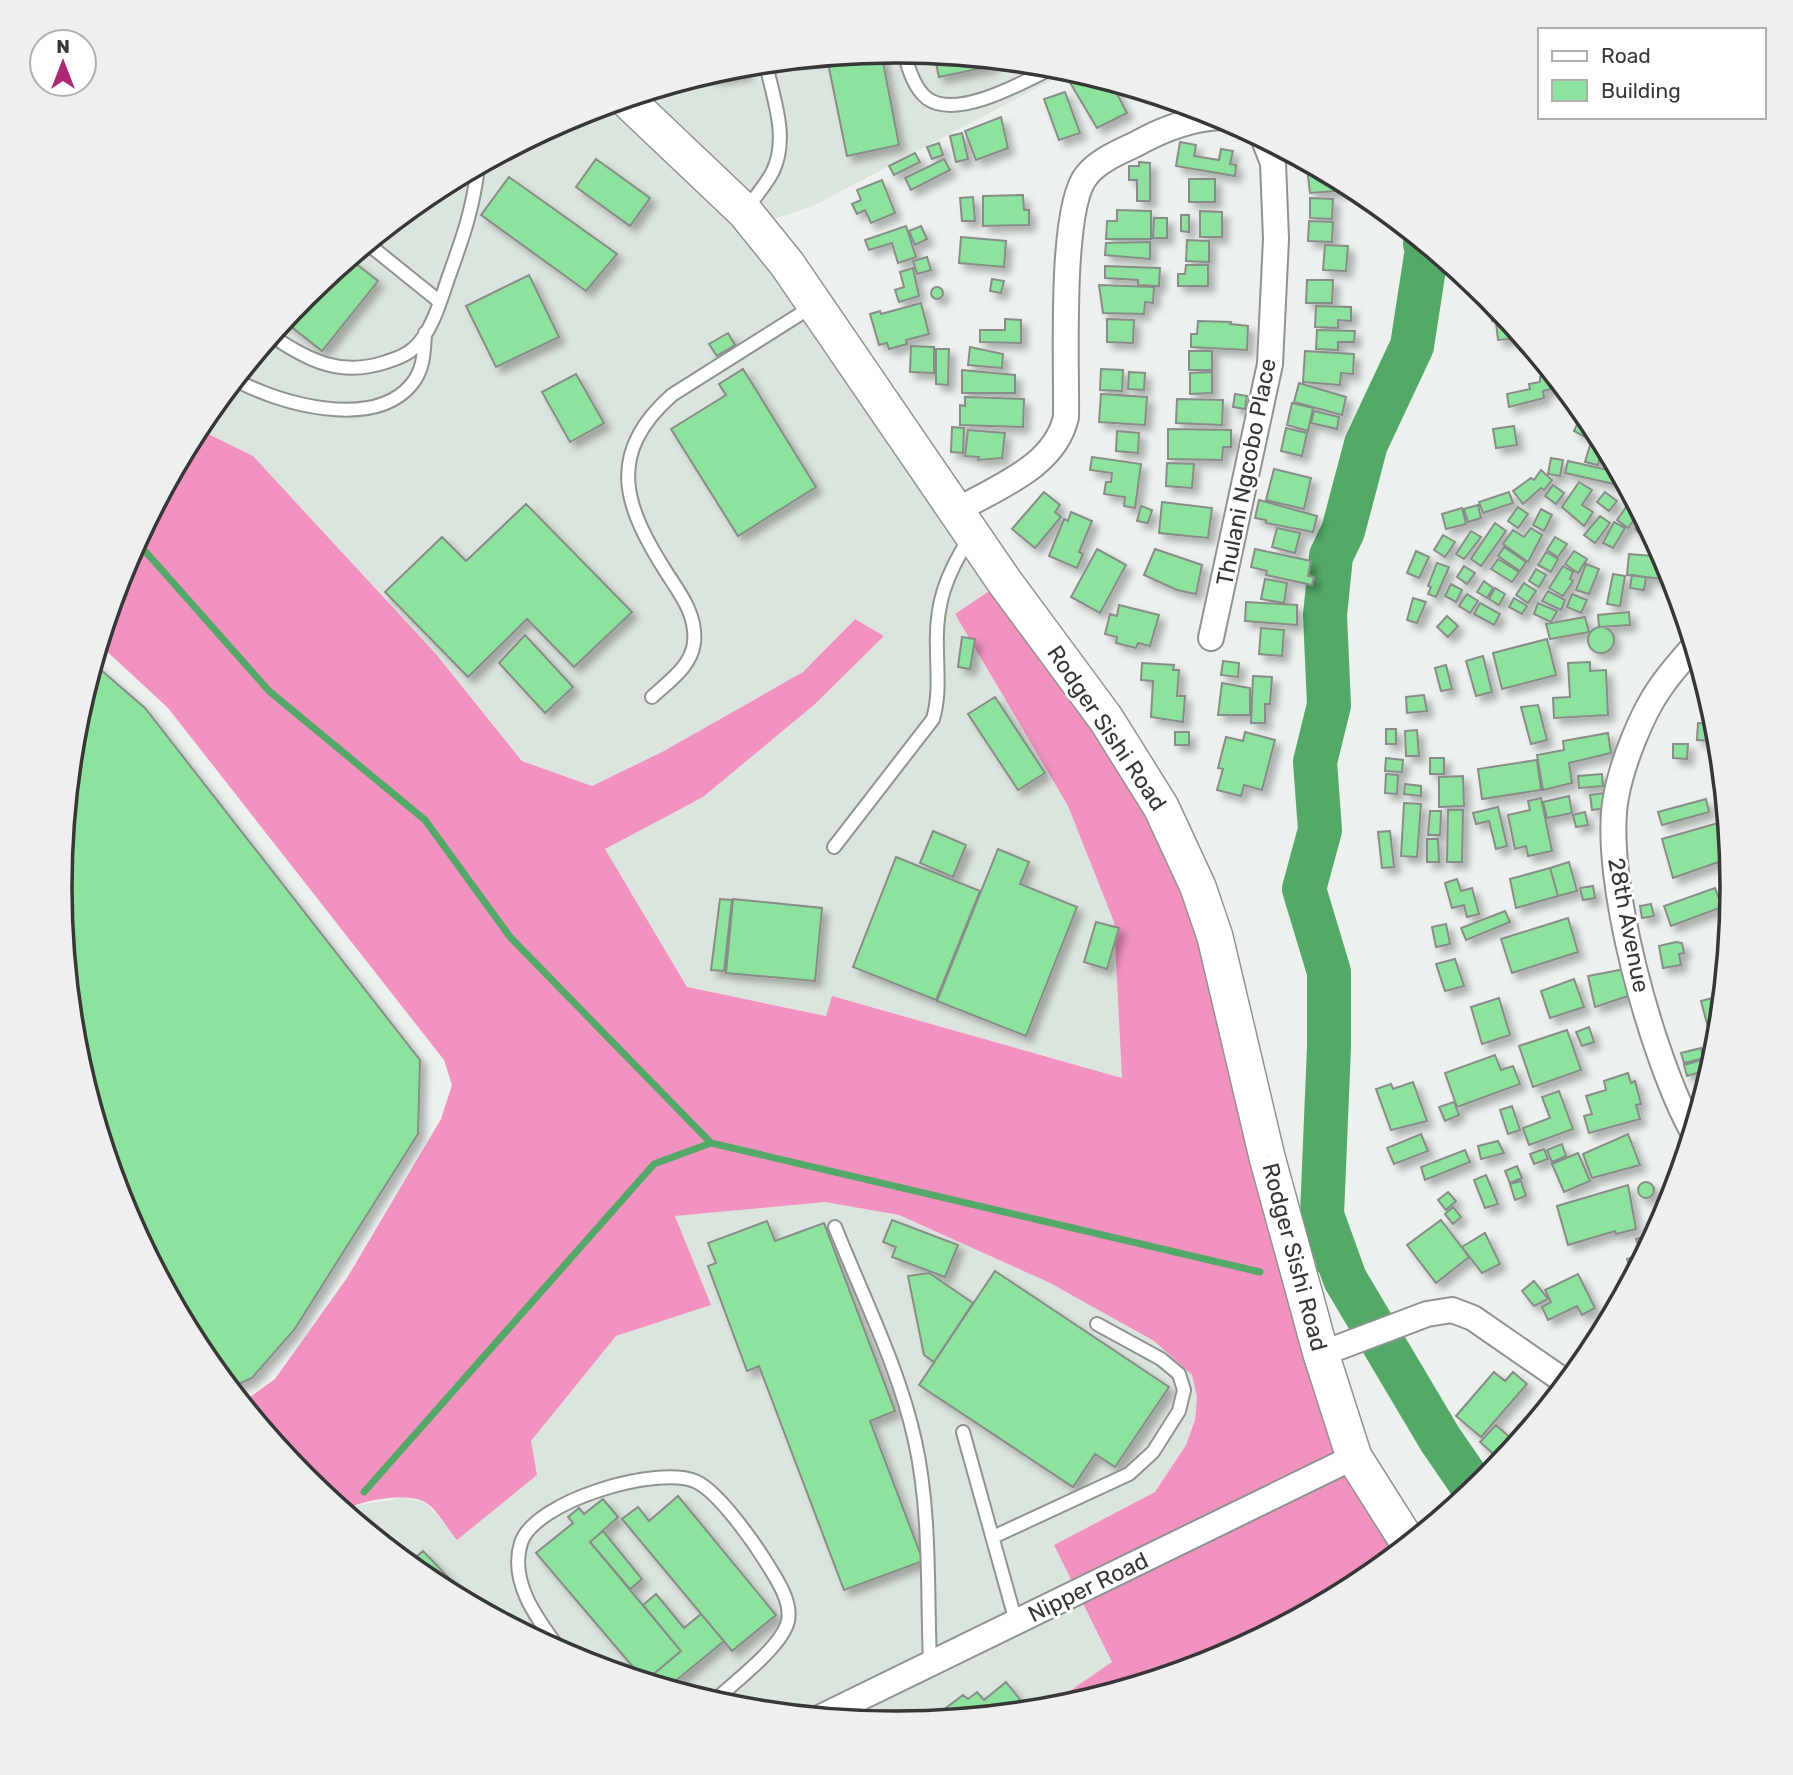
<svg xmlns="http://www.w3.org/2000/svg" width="1793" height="1775" viewBox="0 0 1793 1775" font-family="Rubik,sans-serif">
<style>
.built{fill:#dce5dd}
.forest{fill:#f292c1}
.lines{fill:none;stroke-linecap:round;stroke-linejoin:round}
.stream{stroke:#54a968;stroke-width:7}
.river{stroke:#54a968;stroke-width:44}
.building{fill:#8de39e;stroke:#898d89;stroke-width:2;filter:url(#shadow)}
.lane-casing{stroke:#909491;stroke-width:16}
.street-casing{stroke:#909491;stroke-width:28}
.secondary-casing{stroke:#909491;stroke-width:38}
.lane{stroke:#fff;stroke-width:12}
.street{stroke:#fff;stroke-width:24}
.secondary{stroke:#fff;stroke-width:35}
.labels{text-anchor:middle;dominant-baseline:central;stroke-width:6;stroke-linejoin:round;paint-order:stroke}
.street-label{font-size:23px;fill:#363736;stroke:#fff}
.rim{fill:none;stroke:#363736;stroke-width:3.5}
</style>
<defs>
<filter id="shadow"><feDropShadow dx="6" dy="6" stdDeviation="3.5" flood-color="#0004"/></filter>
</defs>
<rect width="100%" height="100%" fill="#ecf1ed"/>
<path class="built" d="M896,51L1071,70L813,206L756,225L1004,581L955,614L1068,806L1114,922L1123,1078L832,996L827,1016L687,987L604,848L703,797L814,705L884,636L854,619L803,672L662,752L592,786L523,761L436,654L253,456L198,429L305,296L432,192L577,114L734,67Z
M825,1202L899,1215L1050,1283L1154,1341L1192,1375L1197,1397L1195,1420L1186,1445L1155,1492L1055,1545L1112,1662L1042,1710L896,1724L733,1708L576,1660L431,1583L343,1511L351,1506L405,1498L426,1503L458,1540L531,1441L616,1336L710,1305L675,1216Z"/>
<path class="forest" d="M198,429L253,456L436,654L522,761L592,786L662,752L803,672L855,619L884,636L814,705L703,797L605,849L687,987L826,1016L832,996L1122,1078L1114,922L1068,806L955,614L1004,581L1177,837L1302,1297L1407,1546L1361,1583L1216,1661L1059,1708L1042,1710L1112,1662L1054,1545L1155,1492L1186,1445L1195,1420L1197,1397L1192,1375L1154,1341L1050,1283L899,1215L825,1202L675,1216L711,1305L616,1336L531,1441L537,1475L457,1540C448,1530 437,1509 425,1502C406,1492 360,1500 343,1511L305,1479L242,1403L275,1379L347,1278L441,1119L452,1085L444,1060L168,708L100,645L124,567Z"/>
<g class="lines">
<path class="stream" d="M137,542L269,691L425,820L510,937L711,1143
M1318,1268L1345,1279
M364,1492L654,1164L711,1143L1260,1272"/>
<path class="river" d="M1425,244L1427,249L1412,346L1366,444L1343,531L1331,556L1325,615L1329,705L1315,762L1320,830L1304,889L1329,972V1047L1322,1215L1345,1279L1440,1439L1475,1490"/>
</g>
<path class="building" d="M881,52L899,145L847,156L827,58Z
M934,54L991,60L992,66L939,77Z
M744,66L746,74L714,78L709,74Z
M1083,74L1111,82L1127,113L1097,128L1069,81Z
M1065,92L1080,133L1059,140L1044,99Z
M1001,117L1008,148L976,160L965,131Z
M962,133L968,159L956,162L950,136Z
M1180,142L1196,145L1194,156L1219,160L1221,149L1233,151L1230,164L1236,165L1235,176L1176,166Z
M939,143L943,155L932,159L927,147Z
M915,153L920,162L894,175L889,166Z
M596,159L650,198L630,226L576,187Z
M944,159L950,170L911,190L905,178Z
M1139,162L1150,163V201H1137V180H1129V166H1139Z
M1314,166L1348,185L1349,190L1310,193L1307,168Z
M509,177L617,254L586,291L481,215Z
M1189,179H1215V202H1189Z
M882,180L895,213L871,223L865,210L857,214L852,204L861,200L857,190Z
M1023,195L1024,210H1029V225L983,226V196Z
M973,197L975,221H962L960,198Z
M1310,198L1333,199L1332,219L1310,218Z
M1117,210L1151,211V239H1106L1107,221H1117Z
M1200,211L1222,212V237H1200Z
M1181,215H1189V232L1181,231Z
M1154,218H1167V238H1153Z
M1309,221L1333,222L1332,242L1308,241Z
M906,226L916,257L898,263L892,243L869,250L865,240Z
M921,226L927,239L915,245L909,231Z
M961,237L1006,241L1004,267L959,263Z
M1187,240L1209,241V262L1186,261Z
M1150,242V259L1105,255L1106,243Z
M1325,245L1348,246L1346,271L1323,270Z
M927,257L931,270L917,274L913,261Z
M350,259L378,281L322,351L284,321L305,296Z
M1186,265H1208V286H1178V274H1185Z
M1105,266L1160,268L1159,286L1138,285V280L1105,278Z
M913,268L919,296L899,302L895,290L904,287L900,272Z
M529,275L559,337L496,367L466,306Z
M992,279L1004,281L1001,293L990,291Z
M1307,280H1333L1332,303H1306Z
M1099,285L1154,287L1153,303L1145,302L1144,314L1103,313Z
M931 293a6 6 0 1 1 12 0a6 6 0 1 1-12 0Z
M1491,299L1508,320L1492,321Z
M921,303L929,334L906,340L907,344L889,349L887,343L879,345L870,314L880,311L881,314Z
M1316,306L1351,307V321L1338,320V328L1315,327Z
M1005,319L1021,320V343L980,342V330H1005Z
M1107,319L1134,320L1133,343L1107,342Z
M1198,321L1231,322L1230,324L1248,326L1247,350L1191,347V334H1197Z
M1509,321L1523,338L1498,340L1496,322Z
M1317,330L1355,331L1354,342H1338V350L1316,349Z
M728,333L735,345L717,356L709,344Z
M911,346L934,347V373L910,372Z
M970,347L1003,354L1002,368L968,365Z
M936,349H949L948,385L936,384Z
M1189,351H1212V370H1189Z
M1305,351L1354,354L1353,374L1341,373L1340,385L1303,382Z
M743,369L816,487L738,536L671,429L726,395L719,384Z
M1101,369L1123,370L1122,391L1100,390Z
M962,370L1015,375V393H962Z
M1129,372L1145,373L1144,390L1128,389Z
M1212,372V393L1190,394V373Z
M1551,372L1562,386L1543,391L1544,398L1509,407L1507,394L1530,389L1529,384L1540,382V377L1551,375Z
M576,374L604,423L570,442L542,392Z
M1299,383L1346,397L1342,415L1294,402Z
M1101,394L1147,397L1145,425L1099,422Z
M1235,394L1247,396L1245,409L1233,407Z
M965,397L1024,399L1023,427L960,425V405L965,406Z
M1177,399L1223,400L1222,425L1176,423Z
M1292,403L1313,408L1308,431L1287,425Z
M1314,411L1339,417L1337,429L1311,423Z
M1579,420L1591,425L1585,437L1574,431Z
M1514,426L1517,445L1496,448L1493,429Z
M952,427L964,428L963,453L951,452Z
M1286,428L1307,433L1302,456L1281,451Z
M1595,428L1603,442L1598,465L1585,462Z
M1168,429L1231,430V447H1223L1222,460L1168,459Z
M968,430L1005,433L1002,458L978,460L979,457L965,456Z
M1117,431L1139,433L1138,453L1116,451Z
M1092,457L1141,464L1135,508L1124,506L1125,497L1104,494L1106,482H1111L1112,473L1090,470Z
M1551,458L1563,460L1560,476L1548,474Z
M1568,461L1617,472L1614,484L1565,473Z
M1167,463L1194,464L1192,488L1166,486Z
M1274,469L1311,478L1304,509L1266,500Z
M1541,470L1552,480L1544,490L1541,488L1523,504L1513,491L1531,478L1534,480Z
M1579,482L1592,490L1582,505L1593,512L1584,526L1562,507Z
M1553,485L1564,493L1556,504L1545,496Z
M1044,492L1060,505L1055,512L1061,517L1035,548L1012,529Z
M1509,492L1513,503L1483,513L1479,502Z
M1605,492L1617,501L1609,511L1597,502Z
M1259,500L1317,516L1313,532L1266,523V520L1255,518Z
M1162,502L1212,508L1208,538L1159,533Z
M1629,503L1640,511L1628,528L1617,520Z
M526,504L632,612L574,667L527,619L468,677L385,592L442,537L466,561Z
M1478,505L1481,518L1468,522L1464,509Z
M1141,506L1152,510L1148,523L1137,521Z
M1518,507L1528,514L1518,528L1508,521Z
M1462,508L1466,524L1446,529L1442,514Z
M1541,509L1552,515L1544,531L1533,525Z
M1071,512L1092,521L1079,552L1083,554L1077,568L1049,556L1064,519L1068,521Z
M1600,516L1610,523L1595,543L1584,535Z
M1644,520L1651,532L1644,538L1635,529Z
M1614,522L1625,528L1613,548L1603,543Z
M1495,523L1506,531L1481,566L1471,559Z
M1277,528L1300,533L1295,553L1272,547Z
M1531,528L1542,535L1528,562L1503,544L1513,530L1524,537Z
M1471,531L1481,537L1464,559L1456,554Z
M1443,535L1455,542L1445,557L1434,550Z
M1555,537L1567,544L1558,557L1547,550Z
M1504,547L1526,562L1520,571L1498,556Z
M1097,549L1126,565L1100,613L1071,597Z
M1155,549L1202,565L1196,594L1177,590L1144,575Z
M1255,549L1311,561L1308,576L1314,577L1312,585L1266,575L1267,571L1251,567Z
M1416,551L1429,557L1419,578L1407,573Z
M1574,551L1587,559L1578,573L1565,564Z
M1546,552L1558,559L1551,572L1538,565Z
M1629,554L1664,557L1673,580L1627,575Z
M1498,559L1519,572L1512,582L1491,569Z
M1437,563L1449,567L1436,597L1428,594L1431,587L1428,586Z
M1586,564L1599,569L1589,594L1576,590Z
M1464,566L1475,573L1467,584L1457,577Z
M1563,566L1573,572L1570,579L1573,581L1563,596L1549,588Z
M1536,569L1546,575L1539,587L1529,581Z
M1613,574L1625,576L1620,606L1607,604Z
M1632,575L1646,577L1644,590L1630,588Z
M1265,579L1287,583L1284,603L1261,599Z
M1484,581L1493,588L1487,598L1477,592Z
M1524,583L1536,591L1528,603L1516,595Z
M1451,584L1462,590L1456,602L1445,596Z
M1495,588L1505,594L1499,605L1489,599Z
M1548,591L1565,600L1561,610L1542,601Z
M1467,594L1478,601L1470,613L1459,606Z
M1572,594L1587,600L1581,613L1567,607Z
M1413,598L1426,602L1417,623L1407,620Z
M1514,598L1527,606L1522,614L1509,607Z
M1246,602L1297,605V625L1245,621Z
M1480,603L1500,614L1494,625L1474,614Z
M1538,603L1557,611L1551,622L1534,614Z
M1119,605L1159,615L1150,646L1138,643L1136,648L1116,643L1117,637L1105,634L1110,614L1117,616Z
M1629,612L1630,625L1599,627L1598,615Z
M1447,616L1458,626L1448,637L1437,627Z
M1585,617L1589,632L1550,639L1546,624Z
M1588 640a13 13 0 1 1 26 0a13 13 0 1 1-26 0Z
M1261,628L1284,630L1282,656L1259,654Z
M525,635L573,687L545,713L499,663Z
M962,637L975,639L970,669L958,667Z
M1547,639L1556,675L1502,689L1493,653Z
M1483,656L1492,692L1476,696L1466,661Z
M1223,661L1239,663L1238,677L1221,675Z
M1590,662V671L1606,670L1608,715L1554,718L1553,698L1570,697L1568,663Z
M1142,663L1174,665L1173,670H1179L1177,696H1185L1183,722L1151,717L1153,681L1141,680Z
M94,664L145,708L420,1060L418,1134L294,1330L252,1378L230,1388L216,1371L207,1350L201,1352L123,1207L76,1050L60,887L76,724Z
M1446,665L1452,689L1441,691L1435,668Z
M1253,676L1272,677L1270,704H1265V723H1251Z
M1222,683L1250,688V715H1218Z
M1424,695L1427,711L1407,713L1406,697Z
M995,697L1045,773L1018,790L968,714Z
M1538,705L1547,740L1531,744L1521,707Z
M1698,723L1714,725L1713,741L1697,740Z
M1386,729H1396V744H1386Z
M1417,730L1419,756H1406L1405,731Z
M1175,732H1189V745H1175Z
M1245,732L1275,740L1262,790L1244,785L1241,796L1217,790L1223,769L1218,768L1226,737L1243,741Z
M1608,733L1611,753L1569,763L1572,783L1543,790L1537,755L1564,750L1563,741Z
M1673,744H1688L1687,759L1673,758Z
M1386,758L1403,760L1402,772L1385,771Z
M1430,758H1444V774H1430Z
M1537,760L1541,790L1482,799L1478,769Z
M1386,774L1398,775L1397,794L1385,793Z
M1602,774L1603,786L1579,788L1578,776Z
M1463,776L1464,806L1439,807V777Z
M1405,784L1421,786V796L1404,794Z
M1605,793L1606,808L1592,810L1590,795Z
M1569,796L1572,813L1547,818L1543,802Z
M1541,798L1552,851L1528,856L1526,846L1515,849L1508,815L1530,810L1528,801Z
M1706,799L1709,812L1662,825L1658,812Z
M1404,803L1421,804L1417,857L1401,856Z
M1498,807L1507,846L1496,849L1489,821L1476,824L1473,813Z
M1448,810H1463L1462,862H1447Z
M1430,811H1441L1440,835H1428Z
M1585,812L1588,825L1576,827L1573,815Z
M1725,821L1730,858L1673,878L1662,839Z
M933,831L966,845L953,877L920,863Z
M1390,831L1394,867L1382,868L1378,832Z
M1427,839H1438L1439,862H1427Z
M998,849L1029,862L1020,884L1077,907L1026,1036L937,1001Z
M896,857L980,891L936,1000L853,967Z
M1569,862L1577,891L1558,896L1550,868Z
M1550,868L1558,896L1516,908L1510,879Z
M1457,879L1461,891L1472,888L1479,914L1467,917L1464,905L1452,908L1445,883Z
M1593,886L1595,898L1583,900L1580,888Z
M1715,888L1722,907L1671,926L1664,906Z
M720,899L732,900L724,971L711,970Z
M733,899L822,908L815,981L726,973Z
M1651,904L1654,916L1642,918L1640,906Z
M1505,911L1510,922L1466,940L1461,928Z
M1568,918L1578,952L1512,973L1501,939Z
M1096,922L1119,928L1107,969L1084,962Z
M1446,924L1450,944L1436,947L1432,927Z
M1676,942L1682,943L1684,953L1679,954L1681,965L1663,968L1659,946Z
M1455,959L1464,986L1445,991L1436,964Z
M1625,969L1631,995L1595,1007L1588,976Z
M1574,979L1584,1007L1550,1018L1541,991Z
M1723,995L1719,1028L1709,1031L1701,1001Z
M1499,998L1510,1035L1482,1044L1471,1007Z
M1589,1027L1594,1042L1582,1046L1576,1032Z
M1567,1030L1581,1070L1533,1087L1519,1046Z
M1701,1048L1704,1058L1684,1063L1681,1053Z
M1495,1055L1501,1070L1513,1066L1520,1084L1457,1107L1445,1073Z
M1705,1059L1708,1070L1687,1076L1684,1065Z
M1628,1073L1631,1083L1635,1081L1641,1104L1636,1105L1640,1119L1589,1133L1584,1116L1592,1114L1586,1096L1606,1090L1604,1081Z
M1413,1082L1427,1121L1391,1130L1376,1089L1391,1084L1393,1089Z
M1559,1091L1573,1129L1529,1145L1523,1128L1550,1118L1542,1097Z
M1454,1102L1459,1115L1445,1121L1439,1107Z
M1512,1106L1520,1130L1508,1134L1500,1110Z
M1421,1134L1428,1151L1394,1164L1387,1148Z
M1628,1134L1640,1165L1592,1178L1583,1154Z
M1498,1141L1504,1153L1481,1159L1478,1146Z
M1562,1144L1566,1156L1552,1162L1547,1150Z
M1544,1149L1548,1159L1534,1164L1530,1154Z
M1465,1150L1470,1162L1425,1180L1421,1167Z
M1578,1153L1590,1181L1564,1192L1552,1164Z
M1517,1166L1522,1178L1510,1183L1505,1171Z
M1486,1175L1498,1204L1485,1208L1474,1180Z
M1521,1181L1526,1196L1515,1200L1510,1184Z
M1638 1190a8 8 0 1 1 16 0a8 8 0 1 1-16 0Z
M1628,1185L1636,1229L1616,1234L1615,1231L1568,1245L1557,1206Z
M1448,1192L1456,1201L1446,1210L1438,1200Z
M1453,1207L1461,1217L1453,1224L1445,1214Z
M892,1220L958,1245L945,1277L892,1257L896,1247L883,1242Z
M1441,1220L1469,1257L1436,1283L1407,1245Z
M767,1221L775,1241L824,1223L895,1411L870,1421L923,1561L844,1590L759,1366L747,1371L708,1266L716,1263L708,1243Z
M1485,1233L1500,1264L1482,1273L1462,1247Z
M1647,1236L1648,1241L1652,1240L1633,1277L1627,1259L1641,1254L1636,1239Z
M995,1271L1169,1387L1115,1467L1095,1454L1073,1487L919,1385Z
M929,1273L973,1303L934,1362L924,1355L908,1276Z
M1578,1274L1595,1308L1582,1315L1577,1306L1548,1320L1542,1307L1551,1302L1545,1290Z
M1534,1281L1548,1299L1534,1306L1522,1291Z
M1494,1372L1505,1381L1513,1372L1527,1384L1481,1437L1456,1416Z
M1496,1425L1515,1442L1499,1459L1480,1442Z
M678,1496L776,1615L732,1651L622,1519L638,1507L649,1521Z
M603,1499L618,1517L590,1542L681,1651L645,1681L536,1553L573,1523L568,1517L579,1508L584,1514Z
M603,1531L642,1579L630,1589L590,1542Z
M423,1551L450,1579L441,1588L408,1564Z
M656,1594L684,1628L701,1614L724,1641L667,1688L645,1681L681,1651L643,1605Z
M1006,1682L1029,1711L930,1720L963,1695L968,1699L977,1692L984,1700Z"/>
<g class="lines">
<defs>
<path id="lane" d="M904,51C908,68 914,89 928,99C959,120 1027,80 1056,66
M745,211C754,198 766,185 773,171C789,137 773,98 766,64
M368,244L440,302
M272,336C309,361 341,377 386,362C396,359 407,355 414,348C433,331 441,298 449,276C463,237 473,209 478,167
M236,380C279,404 373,430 411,385C424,370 424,352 425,333
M652,697C668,682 691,667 694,643C697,617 682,596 668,575C625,508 604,455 672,395L813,306
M834,847L933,719C940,695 937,673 937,649C935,604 946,575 970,537
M835,1227C863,1297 899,1368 915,1441C931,1513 927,1590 930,1663
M963,1432L1016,1622
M993,1537L1129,1474L1153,1452L1179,1411L1184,1390L1179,1374L1161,1359L1097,1324
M563,1654C541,1624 508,1584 521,1543C534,1501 659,1464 697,1482C719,1493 753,1541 766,1562C776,1578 792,1601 788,1621C782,1647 733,1683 713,1702"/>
<path id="street" d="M956,511C997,487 1055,467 1066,417C1067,368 1059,207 1087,175C1099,160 1120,152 1136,144C1163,129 1192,118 1222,117
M1211,638L1270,364L1276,239L1273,163L1264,140
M1693,1132C1653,1061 1601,876 1616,797C1622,764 1641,715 1660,688C1670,673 1682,660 1694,646
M1321,1354L1427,1314L1452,1310L1473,1318L1567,1383
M821,1717L1354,1457"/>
<path id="secondary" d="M626,99L745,212L787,264L1004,581L1106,719L1161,807L1198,887L1215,937L1267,1157L1321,1354L1354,1457L1409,1544"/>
</defs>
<use href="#lane" class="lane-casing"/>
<use href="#street" class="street-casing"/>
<use href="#secondary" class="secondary-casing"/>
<use href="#lane" class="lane"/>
<use href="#street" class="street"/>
<use href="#secondary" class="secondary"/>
</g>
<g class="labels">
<g class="street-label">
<text transform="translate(1246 472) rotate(-79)">Thulani Ngcobo Place</text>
<text transform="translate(1107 728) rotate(56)">Rodger Sishi Road</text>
<text transform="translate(1629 925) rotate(79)">28th Avenue</text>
<text transform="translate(1295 1257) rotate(75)">Rodger Sishi Road</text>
<text transform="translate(1088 1587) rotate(-26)">Nipper Road</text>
</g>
</g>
<path d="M0 0H1793V1775H0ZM72 887a824 824 0 1 1 1648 0a824 824 0 1 1-1648 0Z" fill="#efefef" fill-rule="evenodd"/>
<path class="rim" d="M72 887a824 824 0 1 1 1648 0a824 824 0 1 1-1648 0Z"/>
<rect x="1538" y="28" width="228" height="91" fill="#ffffff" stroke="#afafaf" stroke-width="2"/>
<rect x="1552" y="51" width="35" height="10" fill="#ffffff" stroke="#afafaf" stroke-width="2"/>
<text x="1601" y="63" font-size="21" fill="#363736">Road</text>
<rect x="1552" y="80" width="35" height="21" fill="#8de39e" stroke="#afafaf" stroke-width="2"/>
<text x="1601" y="98" font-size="21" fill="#363736">Building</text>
<g transform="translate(63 63)"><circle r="33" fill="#ffffff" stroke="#afafaf" stroke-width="2"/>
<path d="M0-5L12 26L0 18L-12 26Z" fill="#ab2975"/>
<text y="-10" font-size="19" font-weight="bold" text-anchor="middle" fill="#363736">N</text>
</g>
</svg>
